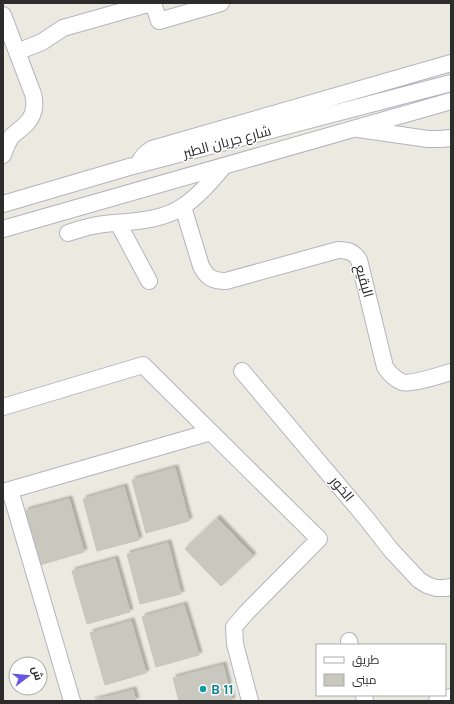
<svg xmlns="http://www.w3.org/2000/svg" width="454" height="704" viewBox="0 0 454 704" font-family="Karla,Cairo,sans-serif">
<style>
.building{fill:#c8c8be;stroke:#c7c6ba;filter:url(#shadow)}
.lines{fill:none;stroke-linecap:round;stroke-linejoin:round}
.minor-casing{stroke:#b5b3be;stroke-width:18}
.minor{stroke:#fff;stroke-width:16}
.culture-dot{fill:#0f9aa8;stroke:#fff;stroke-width:1.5}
.labels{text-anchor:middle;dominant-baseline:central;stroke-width:3;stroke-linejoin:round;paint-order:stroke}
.street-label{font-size:14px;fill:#2c2c2c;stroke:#fff}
.culture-label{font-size:14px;font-weight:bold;fill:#0d838f;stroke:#fff;text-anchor:start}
</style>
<defs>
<filter id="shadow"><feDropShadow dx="3" dy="-3" stdDeviation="1" flood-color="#0004"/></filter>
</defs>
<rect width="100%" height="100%" fill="#ebeae0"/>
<path class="building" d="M175,468L189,521L146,533L132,480Z
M124,487L139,540L97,551L83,499Z
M69,499L84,552L40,565L25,511Z
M217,518L253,556L221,586L185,549Z
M168,543L181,594L140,604L127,554Z
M115,559L130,612L87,624L72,571Z
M184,605L199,655L156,667L142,617Z
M131,621L146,673L105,685L90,633Z
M223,665L232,701H179L173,678Z
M133,690L136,701H92Z"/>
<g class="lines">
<defs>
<path id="minor" d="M153,3L159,21L221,3
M3,15L33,94C36,105 34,116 26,124C21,129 16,132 11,137C8,142 5,149 3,155
M17,52L42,42L63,28L151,3
M358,129L428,139H440L451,138
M139,164C141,157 145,153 152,149L451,63
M3,204L129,167L451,83
M183,207L201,266C207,278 213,281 226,281L338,250C348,250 354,252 359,260L385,367C389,373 395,379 402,382C411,385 440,375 451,372
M118,223L149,281
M3,229L451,101
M68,233C80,229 92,225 104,224C130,221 159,222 182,207C198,197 212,180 224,166
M242,371L366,518L391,550L419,580L427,585L436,588H445L451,587
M3,407L143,365L319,539L246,613L234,627L235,644L250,701
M10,490L72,701
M3,492L211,432
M349,641L350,645
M364,695L365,701
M437,701L451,697"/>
</defs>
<use href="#minor" class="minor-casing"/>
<use href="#minor" class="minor"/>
</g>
<circle class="culture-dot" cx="203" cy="689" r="4"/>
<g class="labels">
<g class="street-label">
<text transform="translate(227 142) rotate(-15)">شارع جريان الطير</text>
<text transform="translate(364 281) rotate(74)">البقيع</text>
<text transform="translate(342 489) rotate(50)">الخور</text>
</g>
<g class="culture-label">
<text x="211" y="689">B 11</text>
</g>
</g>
<rect width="454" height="704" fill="none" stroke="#2c2c2c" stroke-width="8"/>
<rect x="316" y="644" width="130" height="52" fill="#ffffff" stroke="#ababab"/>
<rect x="324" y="657" width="20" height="6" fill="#ffffff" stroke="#ababab"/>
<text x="352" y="664" font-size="12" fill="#2c2c2c">طريق</text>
<rect x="324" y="674" width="20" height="12" fill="#c8c8be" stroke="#ababab"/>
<text x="352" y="684" font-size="12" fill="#2c2c2c">مبنى</text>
<g transform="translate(28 676) rotate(74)"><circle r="19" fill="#ffffff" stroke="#ababab"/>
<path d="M0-3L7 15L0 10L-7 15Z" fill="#6855e3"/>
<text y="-6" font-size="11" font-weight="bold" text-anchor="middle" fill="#2c2c2c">ش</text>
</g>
</svg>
